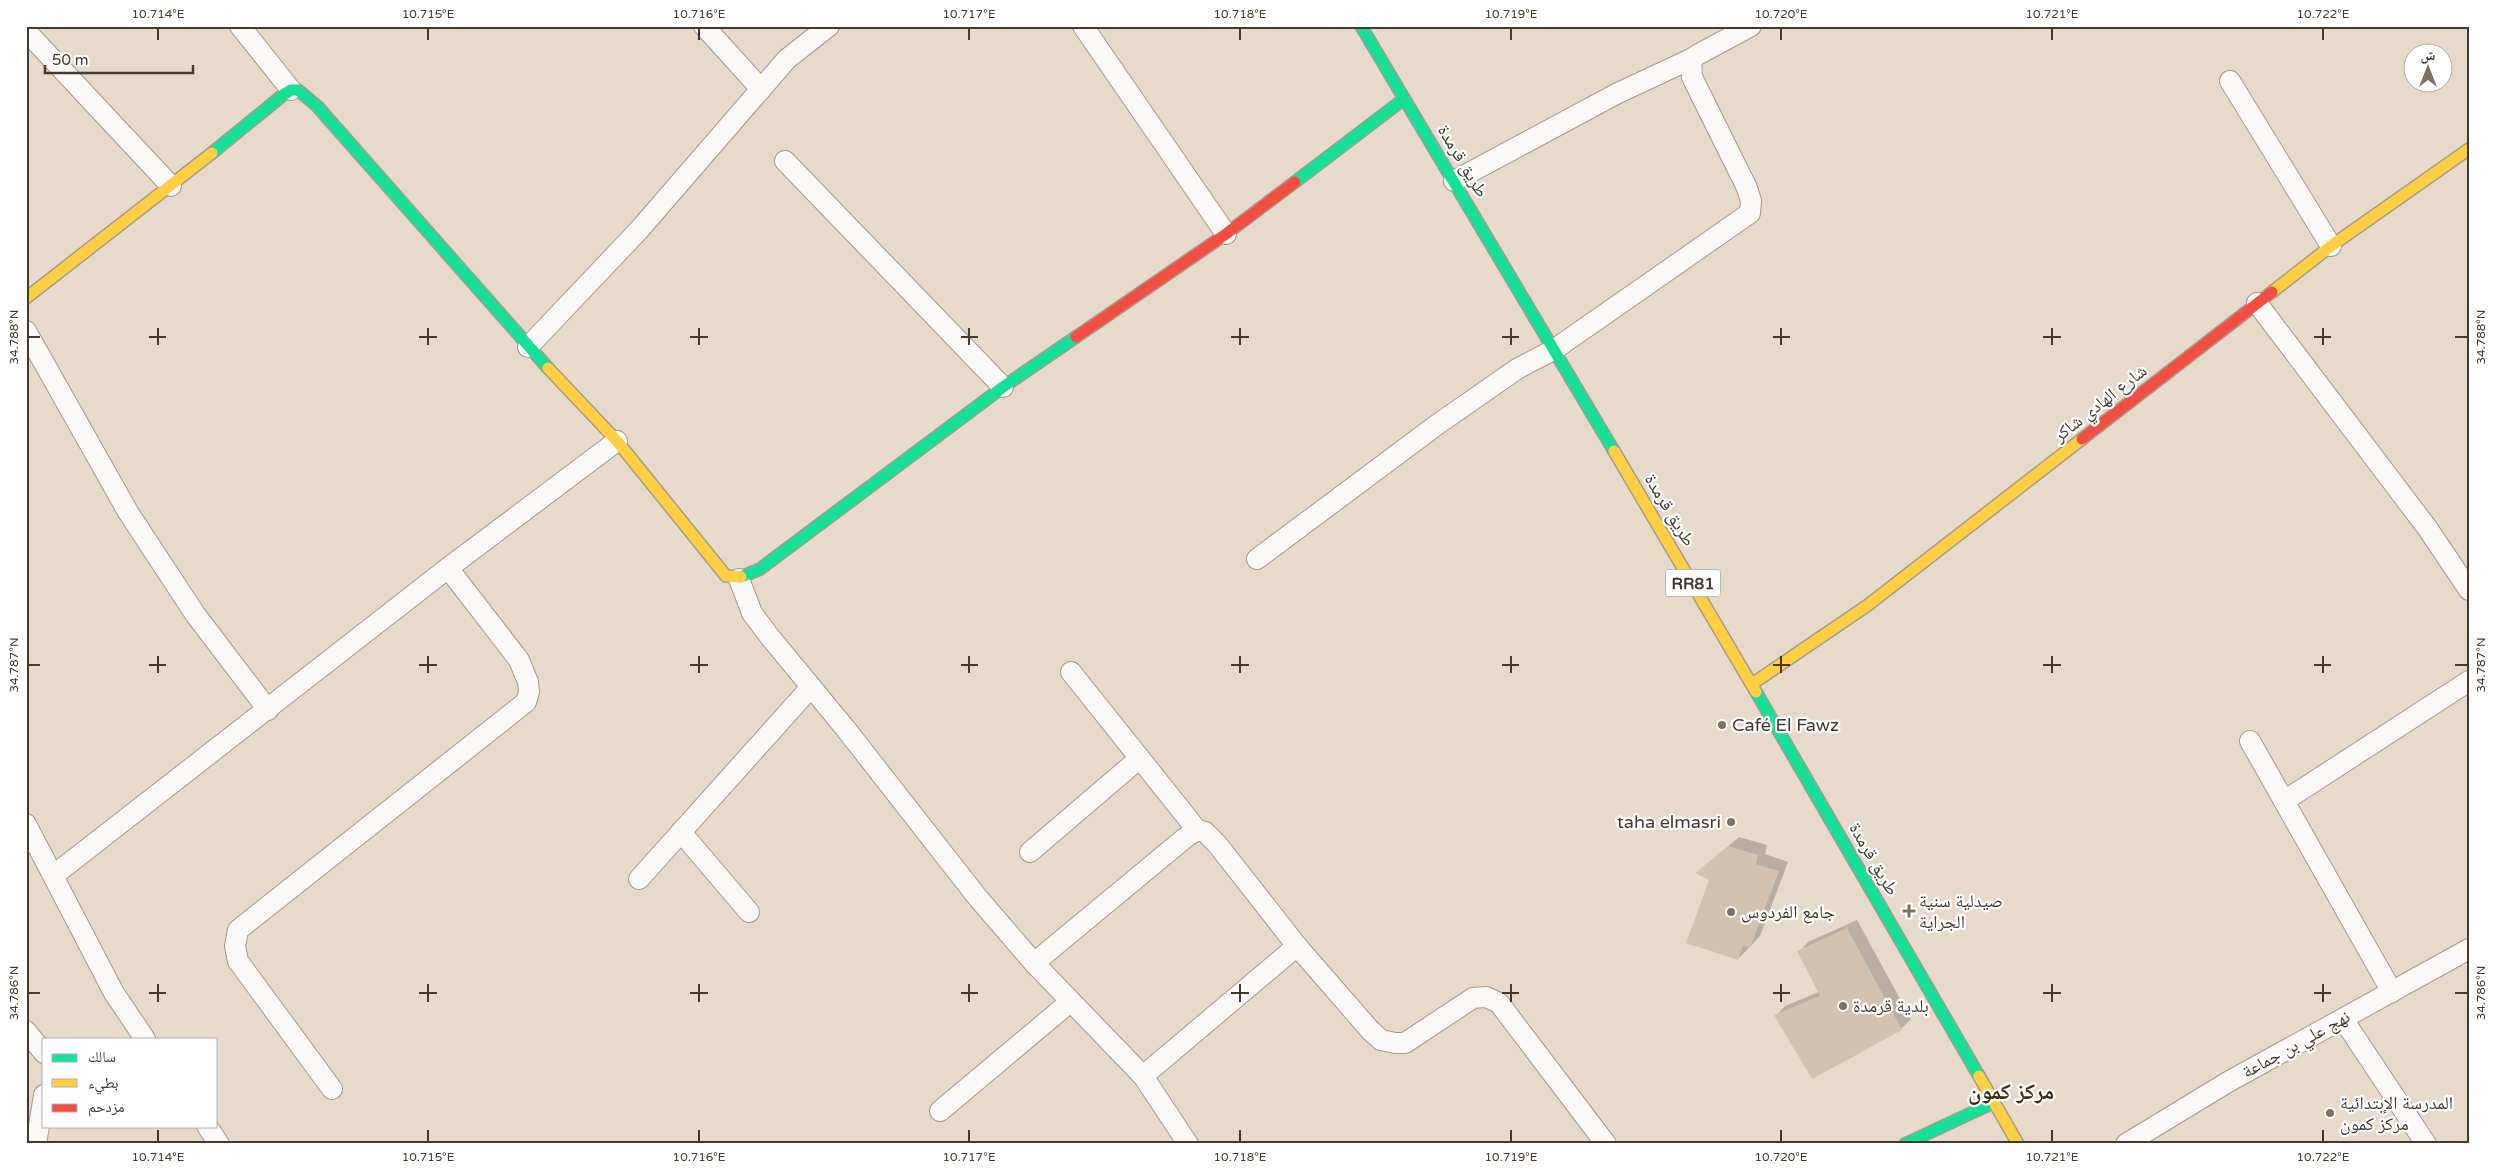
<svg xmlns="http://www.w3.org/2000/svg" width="2495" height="1170" font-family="'Varela Round','Noto Naskh Arabic',sans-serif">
  <rect width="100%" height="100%" fill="#e7dacb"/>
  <g fill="#0003">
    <polygon points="1739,837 1767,845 1765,854 1788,862 1760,936 1738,959 1710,880 1697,873"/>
    <polygon points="1857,920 1911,1019 1901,1029 1776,1016 1785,1006 1819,992 1799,952 1808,942"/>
  </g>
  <g fill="#d4c2b1">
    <polygon points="1728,846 1758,855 1756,864 1779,871 1750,948 1743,945 1738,960 1686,943 1709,880 1695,873"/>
    <polygon points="1847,928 1902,1030 1812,1079 1774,1015 1820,996 1797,951"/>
  </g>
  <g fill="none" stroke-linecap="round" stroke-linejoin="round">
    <g stroke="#a59b8f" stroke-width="22">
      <g id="street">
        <polyline points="240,26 291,90"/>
        <polyline points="704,26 761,89"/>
        <polyline points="1083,26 1226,234"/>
        <polyline points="26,31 171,186"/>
        <polyline points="2230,81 2331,246"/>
        <polyline points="785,161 1003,387"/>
        <polyline points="1454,181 1618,93 1691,59"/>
        <polyline points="2257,303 2428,529 2469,590"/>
        <polyline points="26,331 128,512 195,614 268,710"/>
        <polyline points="528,347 639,230 787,59 829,26"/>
        <polyline points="1257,559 1438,424 1517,369 1555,349 1750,213 1751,201 1747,188 1692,77 1691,59 1699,54 1751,26"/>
        <polyline points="739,579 752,613 770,637 845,728 978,898 1034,963 1143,1076 1188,1144"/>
        <polyline points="1071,672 1197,830"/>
        <polyline points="2250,741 2392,992"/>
        <polyline points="2284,801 2469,681"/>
        <polyline points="26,824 114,993 145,1039"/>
        <polyline points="681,832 749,912"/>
        <polyline points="1030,852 1140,758"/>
        <polyline points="54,875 448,568 617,441"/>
        <polyline points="639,879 811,687"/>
        <polyline points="1034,963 1185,838 1197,830 1205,832 1217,844 1297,946 1370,1030 1381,1040 1395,1043 1405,1043 1473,998 1486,997 1499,1003 1606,1144"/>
        <polyline points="2343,1019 2426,1144"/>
        <polyline points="26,1031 44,1053"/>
        <polyline points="1143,1076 1297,946"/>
        <polyline points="332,1089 238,961 235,946 238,930 526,702 529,692 528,682 519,660 448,568"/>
        <polyline points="940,1111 1070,1002"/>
        <polyline points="207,1126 219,1144"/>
        <polyline points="36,1144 44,1095"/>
        <polyline points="2126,1144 2228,1082 2469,949"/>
      </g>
    </g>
    <g stroke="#a59b8f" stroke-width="14">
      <g id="fast">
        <polyline points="1361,26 1614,451"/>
        <polyline points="212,153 283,95 291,90 298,90 317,106 548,368"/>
        <polyline points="1295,182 1404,99"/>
        <polyline points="741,577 760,569 1003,387 1076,337"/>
        <polyline points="1756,692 1979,1076"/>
        <polyline points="1905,1144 1995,1102"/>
      </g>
    </g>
    <g stroke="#a59b8f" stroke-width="14">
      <g id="slow">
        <polyline points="2272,292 2331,246 2469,149"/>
        <polyline points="26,298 212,153"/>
        <polyline points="548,368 617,441 726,576 741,577"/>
        <polyline points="1614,451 1756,692"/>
        <polyline points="1752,684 1868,605 2082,439"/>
        <polyline points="1979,1076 2018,1144"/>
      </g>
    </g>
    <g stroke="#a59b8f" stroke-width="14">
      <g id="jam">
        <polyline points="1076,337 1226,234 1295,182"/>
        <polyline points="2082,439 2272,292"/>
      </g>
    </g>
    <use href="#street" stroke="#fbf9f7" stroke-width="20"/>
    <use href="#fast" stroke="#16e098" stroke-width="11"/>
    <use href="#slow" stroke="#ffcf43" stroke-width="11"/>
    <use href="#jam" stroke="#f24e42" stroke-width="11"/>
  </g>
  <path fill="none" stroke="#43392e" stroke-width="2" d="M158,28V40M428,28V40M699,28V40M969,28V40M1240,28V40M1511,28V40M1781,28V40M2052,28V40M2323,28V40M158,328V345M428,328V345M699,328V345M969,328V345M1240,328V345M1511,328V345M1781,328V345M2052,328V345M2323,328V345M28,337H40M149,337H166M419,337H437M690,337H708M961,337H978M1231,337H1249M1502,337H1519M1773,337H1790M2043,337H2061M2314,337H2331M2455,337H2468M158,656V673M428,656V673M699,656V673M969,656V673M1240,656V673M1511,656V673M1781,656V673M2052,656V673M2323,656V673M28,665H40M149,665H166M419,665H437M690,665H708M961,665H978M1231,665H1249M1502,665H1519M1773,665H1790M2043,665H2061M2314,665H2331M2455,665H2468M158,984V1002M428,984V1002M699,984V1002M969,984V1002M1240,984V1002M1511,984V1002M1781,984V1002M2052,984V1002M2323,984V1002M28,993H40M149,993H166M419,993H437M690,993H708M961,993H978M1231,993H1249M1502,993H1519M1773,993H1790M2043,993H2061M2314,993H2331M2455,993H2468M158,1130V1142M428,1130V1142M699,1130V1142M969,1130V1142M1240,1130V1142M1511,1130V1142M1781,1130V1142M2052,1130V1142M2323,1130V1142"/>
  <g fill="#7c7165" stroke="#fff" stroke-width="2">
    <circle cx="1722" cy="725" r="5"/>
    <circle cx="1731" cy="822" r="5"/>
    <path d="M1906.5 903.5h5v5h5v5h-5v5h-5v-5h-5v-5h5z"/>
    <circle cx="1731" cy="912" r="5"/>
    <circle cx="1843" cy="1006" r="5"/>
    <circle cx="2330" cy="1113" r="5"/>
  </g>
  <g text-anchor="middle" stroke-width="4.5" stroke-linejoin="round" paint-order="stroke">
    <rect fill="#fff" stroke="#7b746d" stroke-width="1" x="1665.5" y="569.5" width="55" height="27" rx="4"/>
    <g font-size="16" font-weight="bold" fill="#43392e">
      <text x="1693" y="589">RR81</text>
    </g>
    <g font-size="18" fill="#43392e" stroke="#fff">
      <text transform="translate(1463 161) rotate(59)" y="6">طريق قرمدة</text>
      <text transform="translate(2100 403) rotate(-38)" y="6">شارع الهادي شاكر</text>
      <text transform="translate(1670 510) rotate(59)" y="6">طريق قرمدة</text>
      <text transform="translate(1874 859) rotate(60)" y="6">طريق قرمدة</text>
      <text transform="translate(2296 1044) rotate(-29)" y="6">نهج علي بن جماعة</text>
    </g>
    <g font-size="18" fill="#43392e" stroke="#fff" text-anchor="start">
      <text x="1732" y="731">Café El Fawz</text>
      <text x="1721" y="828" text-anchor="end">taha elmasri</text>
      <text x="1919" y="907">صيدلية سنية<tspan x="1919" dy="21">الجراية</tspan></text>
      <text x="1741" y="918">جامع الفردوس</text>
      <text x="1853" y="1012">بلدية قرمدة</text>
      <text x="2340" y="1109">المدرسة الإبتدائية<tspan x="2340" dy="21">مركز كمون</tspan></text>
    </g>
    <g font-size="22" font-weight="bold" fill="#3f2c14" stroke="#fff">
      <text x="2011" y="1099">مركز كمون</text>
    </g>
  </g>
  <rect width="2495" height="1170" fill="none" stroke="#ffffff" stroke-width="55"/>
  <rect x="42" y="1038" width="175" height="90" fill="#ffffff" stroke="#b4b0ab"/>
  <rect x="52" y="1054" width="25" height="8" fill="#16e098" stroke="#b4b0ab"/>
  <text x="88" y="1062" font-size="15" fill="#43392e">سالك</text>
  <rect x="52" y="1079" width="25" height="8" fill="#ffcf43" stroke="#b4b0ab"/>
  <text x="88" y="1088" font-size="15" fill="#43392e">بطيء</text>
  <rect x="52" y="1104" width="25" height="8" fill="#f24e42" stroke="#b4b0ab"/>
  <text x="88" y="1112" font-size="15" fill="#43392e">مزدحم</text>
  <g transform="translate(2428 68)"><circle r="24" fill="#ffffff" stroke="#b4b0ab"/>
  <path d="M0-4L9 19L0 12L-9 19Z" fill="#7c7165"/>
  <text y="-8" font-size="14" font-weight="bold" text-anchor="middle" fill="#43392e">ش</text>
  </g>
  <path d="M45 65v8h148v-8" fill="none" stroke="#43392e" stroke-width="2.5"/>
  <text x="52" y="65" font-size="15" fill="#43392e" stroke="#ffffff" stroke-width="4" paint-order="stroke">50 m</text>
  <rect x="28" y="28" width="2440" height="1114" fill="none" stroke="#43392e" stroke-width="2"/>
  <g font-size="12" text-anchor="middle" fill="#43392e">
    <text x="158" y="18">10.714°E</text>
    <text x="428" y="18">10.715°E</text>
    <text x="699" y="18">10.716°E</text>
    <text x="969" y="18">10.717°E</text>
    <text x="1240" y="18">10.718°E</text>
    <text x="1511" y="18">10.719°E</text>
    <text x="1781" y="18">10.720°E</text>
    <text x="2052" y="18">10.721°E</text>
    <text x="2323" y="18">10.722°E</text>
    <text transform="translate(14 337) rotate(-90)" y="4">34.788°N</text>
    <text transform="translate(2481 337) rotate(-90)" y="4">34.788°N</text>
    <text transform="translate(14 665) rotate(-90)" y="4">34.787°N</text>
    <text transform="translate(2481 665) rotate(-90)" y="4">34.787°N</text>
    <text transform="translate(14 993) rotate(-90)" y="4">34.786°N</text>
    <text transform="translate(2481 993) rotate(-90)" y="4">34.786°N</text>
    <text x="158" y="1161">10.714°E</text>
    <text x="428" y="1161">10.715°E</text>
    <text x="699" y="1161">10.716°E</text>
    <text x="969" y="1161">10.717°E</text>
    <text x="1240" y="1161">10.718°E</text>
    <text x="1511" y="1161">10.719°E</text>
    <text x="1781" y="1161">10.720°E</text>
    <text x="2052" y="1161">10.721°E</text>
    <text x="2323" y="1161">10.722°E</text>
  </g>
</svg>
